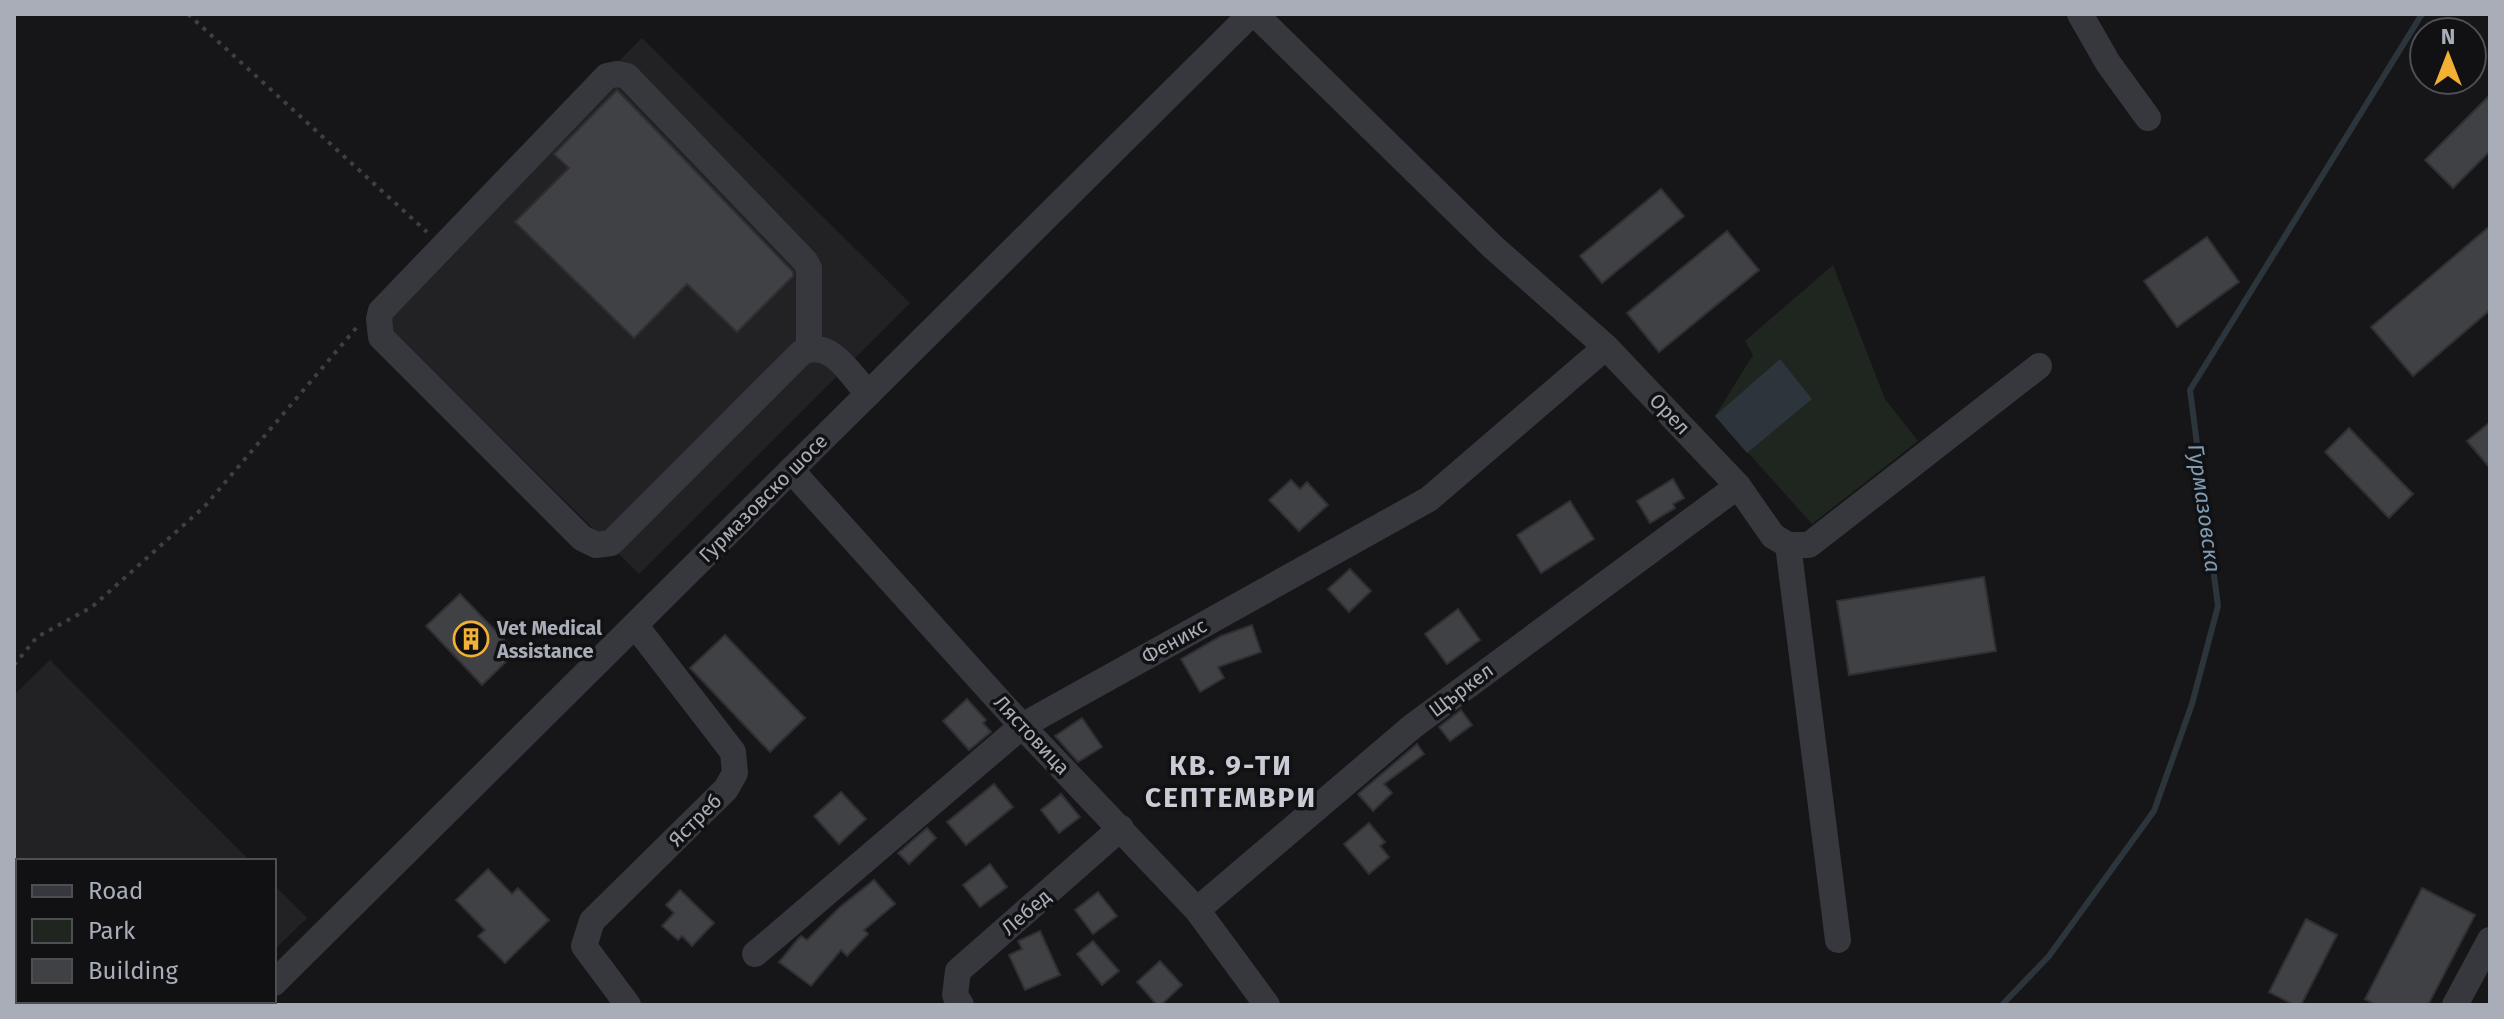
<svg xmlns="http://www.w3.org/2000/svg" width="2504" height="1019" font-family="'Fira Sans',sans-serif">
  <rect width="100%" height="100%" fill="#161618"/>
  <g fill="#222225">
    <polygon points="642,38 910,303 639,574 371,309"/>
    <polygon points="50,660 250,861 18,861 18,864 14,860 14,695"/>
    <polygon points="274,885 307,918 274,950"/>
    <polygon points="57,1001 222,1001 218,1005 61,1005"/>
  </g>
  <polygon fill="#1e261f" points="1833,265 1885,399 1918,441 1812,524 1715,416 1753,355 1745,341"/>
  <polygon fill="#2c353c" points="1780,359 1812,399 1747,453 1715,416"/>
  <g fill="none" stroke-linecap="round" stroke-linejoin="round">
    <polyline stroke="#2c353c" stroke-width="6" points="2002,1005 2049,956 2154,811 2192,704 2218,606 2190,390 2422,14"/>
  </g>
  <g fill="#404145" stroke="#303034" stroke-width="2">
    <polygon points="617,90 793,272 793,276 737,332 687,284 634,338 515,222 569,168 554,154"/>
    <polygon points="2490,95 2490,151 2453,188 2425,160"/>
    <polygon points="1661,189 1684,216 1602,283 1580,256"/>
    <polygon points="2490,226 2490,310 2413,376 2371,327"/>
    <polygon points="1727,231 1759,270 1659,352 1627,313"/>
    <polygon points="2207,237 2239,282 2177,327 2144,281"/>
    <polygon points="2490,422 2490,468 2467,441"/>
    <polygon points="2349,428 2413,494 2389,518 2325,452"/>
    <polygon points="1673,479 1684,498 1673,504 1675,508 1650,523 1637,501"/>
    <polygon points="1291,480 1300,489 1307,482 1328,505 1299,531 1269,500"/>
    <polygon points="1570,501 1594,539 1541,573 1517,535"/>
    <polygon points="1350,569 1371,591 1349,612 1328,589"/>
    <polygon points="1984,577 1996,651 1849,675 1837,601"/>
    <polygon points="460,594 516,652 482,685 426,626"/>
    <polygon points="1458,609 1480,640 1447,664 1425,634"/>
    <polygon points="1252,625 1261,652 1218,667 1224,678 1200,692 1181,659 1221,636"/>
    <polygon points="725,635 805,718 770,752 690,668"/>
    <polygon points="967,699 986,720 983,723 991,732 969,750 943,721"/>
    <polygon points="1461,710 1472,725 1450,741 1439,727"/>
    <polygon points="1082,718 1102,747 1078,762 1055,736"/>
    <polygon points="1417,744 1424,754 1384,784 1392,793 1373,811 1358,794"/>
    <polygon points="994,784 1013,807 966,845 947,822"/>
    <polygon points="841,792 866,819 839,844 814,816"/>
    <polygon points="1061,794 1080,817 1059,833 1041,810"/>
    <polygon points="1369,823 1385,842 1380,846 1389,857 1369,874 1344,844"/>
    <polygon points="927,828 936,838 909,864 898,853"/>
    <polygon points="990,864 1007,887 980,907 963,885"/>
    <polygon points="488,869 512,894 518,888 549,920 505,963 478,936 485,930 456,900"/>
    <polygon points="874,880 895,904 864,930 868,934 847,956 841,950 811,986 779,962 798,939 801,936 807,940 840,907"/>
    <polygon points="2422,888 2475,915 2428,1005 2376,1005 2365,999"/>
    <polygon points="680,890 714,923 692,946 682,936 678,940 662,926 674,913 666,905"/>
    <polygon points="1098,892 1117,916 1093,934 1075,910"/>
    <polygon points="2306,919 2337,935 2301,1005 2294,1005 2269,992"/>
    <polygon points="1040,931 1060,975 1025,990 1009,955 1022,949 1018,941"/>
    <polygon points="1093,941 1119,971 1102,985 1077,954"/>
    <polygon points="1160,961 1182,985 1161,1005 1157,1005 1137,982"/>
  </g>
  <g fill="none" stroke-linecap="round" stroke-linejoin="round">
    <g stroke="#3d3f44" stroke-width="4" stroke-dasharray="4 6" stroke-linecap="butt">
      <polyline points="188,14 427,232"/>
      <polyline points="14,665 37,637 92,607 205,506 357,327"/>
    </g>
    <g stroke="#37383d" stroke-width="26">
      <polyline points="1255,14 1493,247 1606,347 1738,486 1773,536 1788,545 1838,940"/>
      <polyline points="2080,14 2108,63 2148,118"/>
      <path d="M809,348V268L805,261L627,76L617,74L607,76L381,311L379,319L381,337L582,538L596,545L611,543L801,353C830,337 850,374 868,394"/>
      <polyline points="791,470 1022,726 1197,910 1267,1005"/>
      <polyline points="1788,545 1809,545 2039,366"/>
      <polyline points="1197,910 1413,726 1738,486"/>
      <polyline points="755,954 1022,726 1429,499 1606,347"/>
      <polyline points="274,983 1251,14"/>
      <polyline points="199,1001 203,1005"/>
      <polyline points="251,1005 255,1001"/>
      <polyline points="628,1005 584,946 592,921 726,789 735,773 733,752 635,625"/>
      <polyline points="961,1005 955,995 958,971 1121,828"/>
      <polyline points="2455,1005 2490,940"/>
    </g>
  </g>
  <defs>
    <g id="building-ring" transform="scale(1.8)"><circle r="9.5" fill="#111113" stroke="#f2b134" stroke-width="1.5"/><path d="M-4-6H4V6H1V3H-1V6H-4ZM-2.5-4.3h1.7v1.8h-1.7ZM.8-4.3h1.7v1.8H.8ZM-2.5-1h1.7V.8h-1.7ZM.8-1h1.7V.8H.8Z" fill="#f2b134"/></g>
  </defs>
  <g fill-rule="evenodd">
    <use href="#building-ring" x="471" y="639"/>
  </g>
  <g text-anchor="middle" stroke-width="7" stroke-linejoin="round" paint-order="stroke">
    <g font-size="20" fill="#a8adb8" stroke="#111113">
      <text transform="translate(1670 414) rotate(46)" y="7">Орел</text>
      <text transform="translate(763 498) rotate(-45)" y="7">Гурмазовско шосе</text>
      <text transform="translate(1174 641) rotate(-29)" y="7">Феникс</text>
      <text transform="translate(1461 690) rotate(-37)" y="7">Щъркел</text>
      <text transform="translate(1032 735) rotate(47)" y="7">Лястовица</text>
      <text transform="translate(695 820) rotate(-45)" y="7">Ястреб</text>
      <text transform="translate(1026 912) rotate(-41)" y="7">Лебед</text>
    </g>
    <g font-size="20" font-weight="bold" fill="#a8adb8" stroke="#111113" text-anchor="start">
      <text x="497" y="635">Vet Medical<tspan x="497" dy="23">Assistance</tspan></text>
    </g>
    <g font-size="22" font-style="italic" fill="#7f9bb3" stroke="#111113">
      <text transform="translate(2205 508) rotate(82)" y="8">Гурмазовска</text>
    </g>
    <g font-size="28" font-weight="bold" letter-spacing="2" fill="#c9ccd4" stroke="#111113">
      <text x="1231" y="775">КВ. 9-ТИ<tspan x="1231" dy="32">СЕПТЕМВРИ</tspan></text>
    </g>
  </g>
  <rect width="2504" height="1019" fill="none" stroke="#a8adb8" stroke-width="32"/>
  <rect x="16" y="859" width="260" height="144" fill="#111113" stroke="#4d4f55" stroke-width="2"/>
  <rect x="32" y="885" width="40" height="12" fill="#37383d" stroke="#4d4f55" stroke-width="2"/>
  <text x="88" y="899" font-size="24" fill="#a8adb8">Road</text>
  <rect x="32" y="919" width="40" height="24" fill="#1e261f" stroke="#4d4f55" stroke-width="2"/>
  <text x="88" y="939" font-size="24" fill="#a8adb8">Park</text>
  <rect x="32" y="959" width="40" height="24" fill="#404145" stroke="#4d4f55" stroke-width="2"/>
  <text x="88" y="979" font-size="24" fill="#a8adb8">Building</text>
  <g transform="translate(2448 56)"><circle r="38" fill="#111113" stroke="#4d4f55" stroke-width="2"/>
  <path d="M0-6L14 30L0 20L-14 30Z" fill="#f2b134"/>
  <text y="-12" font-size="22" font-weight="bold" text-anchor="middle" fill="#a8adb8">N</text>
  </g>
</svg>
